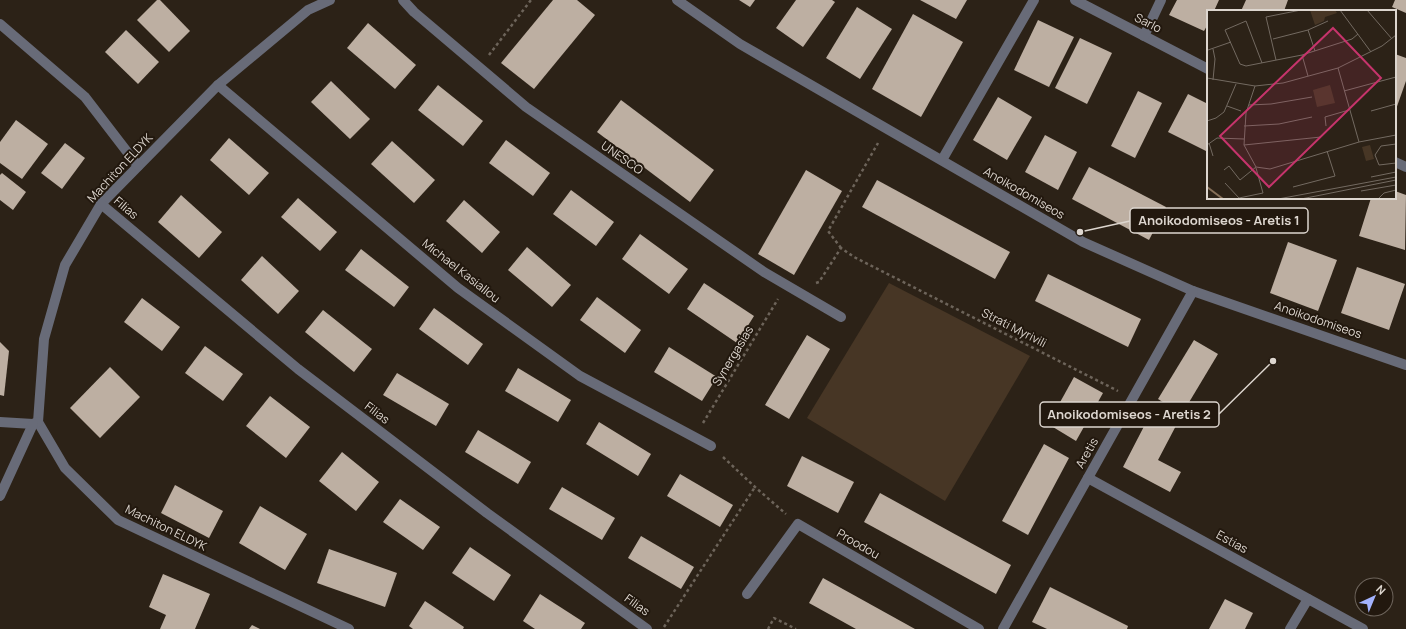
<svg xmlns="http://www.w3.org/2000/svg" width="1406" height="629" font-family="Manrope,sans-serif">
  <rect width="100%" height="100%" fill="#2c2217"/>
  <polygon fill="#473625" points="889,283 1030,356 945,501 807,418"/>
  <g fill="#bdafa2">
    <polygon points="157,0 160,0 190,31 169,52 137,20"/>
    <polygon points="553,0 577,0 595,15 534,89 501,63"/>
    <polygon points="739,0 755,0 750,7"/>
    <polygon points="796,0 832,0 835,2 803,47 776,28"/>
    <polygon points="920,0 967,0 956,19"/>
    <polygon points="1177,0 1219,0 1214,11 1208,11 1208,24 1204,31 1169,15"/>
    <polygon points="1246,0 1288,0 1284,11 1241,11"/>
    <polygon points="1395,0 1406,0 1406,13 1392,7"/>
    <polygon points="857,7 892,29 860,79 826,58"/>
    <polygon points="913,14 963,42 921,117 872,89"/>
    <polygon points="1038,20 1074,37 1049,87 1014,70"/>
    <polygon points="368,23 416,65 395,89 347,48"/>
    <polygon points="126,30 159,62 138,84 105,52"/>
    <polygon points="1080,38 1112,53 1087,104 1055,88"/>
    <polygon points="1395,54 1406,58 1406,81 1395,112"/>
    <polygon points="331,81 370,119 350,139 311,102"/>
    <polygon points="438,85 483,121 463,146 418,110"/>
    <polygon points="1138,91 1162,103 1135,158 1111,146"/>
    <polygon points="1188,94 1208,104 1208,152 1168,132"/>
    <polygon points="998,97 1032,117 1007,160 973,140"/>
    <polygon points="621,100 714,170 690,202 597,132"/>
    <polygon points="16,120 48,144 22,179 0,163 0,142"/>
    <polygon points="1045,135 1077,152 1058,190 1025,172"/>
    <polygon points="229,138 269,173 249,195 210,160"/>
    <polygon points="506,140 550,173 533,196 489,163"/>
    <polygon points="392,141 435,180 414,203 371,164"/>
    <polygon points="65,143 85,158 62,189 41,173"/>
    <polygon points="1089,167 1166,207 1149,240 1072,199"/>
    <polygon points="806,170 842,191 794,275 758,254"/>
    <polygon points="2,173 26,192 13,210 0,200 0,175"/>
    <polygon points="877,180 1010,252 995,279 862,207"/>
    <polygon points="571,190 614,222 596,246 553,214"/>
    <polygon points="1395,191 1406,195 1405,250 1359,236 1371,198 1395,198"/>
    <polygon points="181,195 222,232 199,258 158,222"/>
    <polygon points="298,198 337,232 320,251 281,217"/>
    <polygon points="464,200 500,232 482,253 446,221"/>
    <polygon points="640,234 688,269 669,294 622,259"/>
    <polygon points="1288,242 1337,260 1318,311 1270,293"/>
    <polygon points="527,247 571,285 552,307 508,270"/>
    <polygon points="361,249 409,287 394,307 345,270"/>
    <polygon points="262,256 299,291 278,314 241,280"/>
    <polygon points="1357,267 1405,284 1389,330 1341,313"/>
    <polygon points="1048,274 1141,319 1128,347 1035,301"/>
    <polygon points="704,283 754,316 737,343 687,309"/>
    <polygon points="597,297 641,330 625,353 580,320"/>
    <polygon points="142,298 180,327 162,351 124,322"/>
    <polygon points="434,308 483,344 468,365 419,329"/>
    <polygon points="323,310 372,349 354,372 305,332"/>
    <polygon points="807,335 830,349 789,419 765,405"/>
    <polygon points="1194,340 1218,354 1182,414 1158,399"/>
    <polygon points="0,342 9,351 4,396 0,395"/>
    <polygon points="205,346 243,374 223,401 185,373"/>
    <polygon points="669,347 717,377 702,401 654,372"/>
    <polygon points="110,367 140,397 100,438 70,408"/>
    <polygon points="518,368 571,400 558,422 505,391"/>
    <polygon points="397,373 449,404 436,426 383,395"/>
    <polygon points="1074,377 1103,393 1076,441 1048,424"/>
    <polygon points="270,396 310,427 286,458 246,426"/>
    <polygon points="1154,407 1179,420 1158,460 1181,472 1170,492 1123,467"/>
    <polygon points="599,422 651,454 638,476 586,444"/>
    <polygon points="478,430 531,462 518,484 465,452"/>
    <polygon points="1044,444 1069,458 1028,535 1002,521"/>
    <polygon points="342,452 379,482 356,511 319,481"/>
    <polygon points="802,456 854,482 838,513 787,486"/>
    <polygon points="680,474 733,505 720,527 667,496"/>
    <polygon points="175,485 223,511 209,538 161,513"/>
    <polygon points="562,487 615,518 602,540 549,509"/>
    <polygon points="880,493 1011,565 996,594 864,522"/>
    <polygon points="400,499 440,527 423,550 383,522"/>
    <polygon points="260,506 307,534 285,570 239,543"/>
    <polygon points="641,536 694,567 681,589 628,558"/>
    <polygon points="470,547 511,575 494,601 452,573"/>
    <polygon points="329,549 397,573 385,607 317,583"/>
    <polygon points="163,574 210,594 195,629 160,629 166,615 149,607"/>
    <polygon points="823,578 915,629 856,629 809,603"/>
    <polygon points="1050,587 1128,626 1127,629 1047,629 1032,622"/>
    <polygon points="540,594 585,623 581,629 535,629 523,621"/>
    <polygon points="1225,599 1253,613 1245,629 1209,629"/>
    <polygon points="425,601 464,627 463,629 413,629 409,626"/>
    <polygon points="252,625 260,629 249,629"/>
  </g>
  <g fill="none" stroke-linecap="round" stroke-linejoin="round">
    <g stroke="#6d645a" stroke-width="2.5" stroke-dasharray="3 3" stroke-linecap="butt">
      <polyline points="489,55 531,0"/>
      <polyline points="841,248 828,231 878,143"/>
      <polyline points="816,283 819,282 841,248 854,257 1118,391"/>
      <polyline points="703,423 778,299"/>
      <polyline points="723,457 755,487 786,514"/>
      <polyline points="664,627 755,487"/>
      <polyline points="768,629 774,618 796,629"/>
    </g>
    <g stroke="#686b78" stroke-width="10">
      <polyline points="330,0 308,10 218,85 101,204 65,265 44,339 38,422 65,468 118,520 349,629"/>
      <polyline points="403,0 414,12 526,107 764,272 841,317"/>
      <polyline points="677,0 740,44 1083,242 1193,291 1406,365"/>
      <polyline points="1075,0 1208,69"/>
      <polyline points="0,24 85,97 138,166"/>
      <polyline points="1144,36 1161,0"/>
      <polyline points="218,85 458,288 580,376 711,446"/>
      <polyline points="942,160 1034,0"/>
      <polyline points="1395,162 1406,167"/>
      <polyline points="101,204 298,369 487,513 647,629"/>
      <polyline points="0,422 33,424 38,422"/>
      <polyline points="1088,478 1363,629"/>
      <polyline points="0,496 33,424"/>
      <polyline points="747,594 798,524 979,629"/>
      <polyline points="1003,629 1193,291"/>
      <polyline points="1290,629 1308,599"/>
    </g>
  </g>
  <g text-anchor="middle" stroke-width="4" stroke-linejoin="round" paint-order="stroke">
    <g font-size="12" fill="#ddd6cf" stroke="#22180e">
      <text transform="translate(1148 23) rotate(27)" y="4">Sarlo</text>
      <text transform="translate(622 158) rotate(35)" y="4">UNESCO</text>
      <text transform="translate(120 168) rotate(-47)" y="4">Machiton ELDYK</text>
      <text transform="translate(1024 193) rotate(30)" y="4">Anoikodomiseos</text>
      <text transform="translate(126 208) rotate(40)" y="4">Filias</text>
      <text transform="translate(461 271) rotate(38)" y="4">Michael Kasiallou</text>
      <text transform="translate(1318 320) rotate(19)" y="4">Anoikodomiseos</text>
      <text transform="translate(1014 328) rotate(27)" y="4">Strati Myrivili</text>
      <text transform="translate(733 356) rotate(-59)" y="4">Synergasias</text>
      <text transform="translate(377 413) rotate(37)" y="4">Filias</text>
      <text transform="translate(1087 453) rotate(-61)" y="4">Aretis</text>
      <text transform="translate(166 528) rotate(26)" y="4">Machiton ELDYK</text>
      <text transform="translate(1232 542) rotate(29)" y="4">Estias</text>
      <text transform="translate(858 544) rotate(30)" y="4">Proodou</text>
      <text transform="translate(637 605) rotate(36)" y="4">Filias</text>
    </g>
  </g>
  <g transform="translate(1207 10)">
    <rect width="189" height="189" fill="#2c2217"/>
    <path d="M103,0H128L130,3L118,7L117,11L108,15ZM123,75L128,93L110,97L106,80ZM163,135L167,149L159,151L155,137Z" fill="#473625"/>
    <path fill="none" stroke="#877059" stroke-width="2" d="M0,177L16,189"/>
    <path fill="none" stroke="#736a61" stroke-width="1" d="M133,0L164,42M160,0L185,29M101,20L108,41M66,29L101,20L121,11M1,40L24,32M95,45L101,66M69,50L59,7L94,0M55,53L39,11L18,20L33,54L39,56L95,45L145,29L151,24M131,58L152,132M0,68L48,76L76,73L131,58L175,36L189,25M6,70L8,49L6,39M48,76L39,103L37,135L49,157L63,159L152,132L189,125M137,81L189,67M42,95L64,94L105,87M20,96L34,101M164,101L189,94M0,111L9,108L17,102L29,74M37,116L72,114L105,107M119,116L118,107L142,100M2,133L6,146M189,134L174,136L168,145L172,155L189,153M0,135L10,128L37,129M37,135L114,127M17,160L22,156L33,170L49,157M164,167L189,162M18,173L32,188L56,183L49,158M86,177L128,166L120,141M154,181L189,175M71,189L189,167M94,189L189,170M171,189L177,183L189,180"/>
    <path fill="#c6346c" fill-opacity="0.15" stroke="#c6346c" stroke-width="2" d="M126,18L174,68L62,177L13,126Z"/>
    <rect width="189" height="189" fill="none" stroke="#ddd6cf" stroke-width="2"/>
  </g>
  <path fill="none" stroke="#ddd6cf" stroke-width="1.5" d="M1080 232L1130 221M1273 361L1219 414"/>
  <g fill="#ddd6cf" stroke="#22180e" stroke-width="1.5">
    <circle cx="1080" cy="232" r="4"/>
    <circle cx="1273" cy="361" r="4"/>
  </g>
  <g fill="#22180e" stroke="#ddd6cf" stroke-width="1.5">
    <rect x="1130" y="208" width="178" height="25" rx="4"/>
    <rect x="1040" y="402" width="179" height="25" rx="4"/>
  </g>
  <g font-size="13" text-anchor="middle" font-weight="bold" fill="#ddd6cf">
    <text x="1219" y="225">Anoikodomiseos - Aretis 1</text>
    <text x="1129" y="419">Anoikodomiseos - Aretis 2</text>
  </g>
  <g transform="translate(1374 597) rotate(44)"><circle r="19" fill="#22180e" stroke="#6d645b"/>
  <path d="M0-3L7 15L0 10L-7 15Z" fill="#a3b2fd"/>
  <text y="-6" font-size="11" font-weight="bold" text-anchor="middle" fill="#ddd6cf">N</text>
  </g>
</svg>
